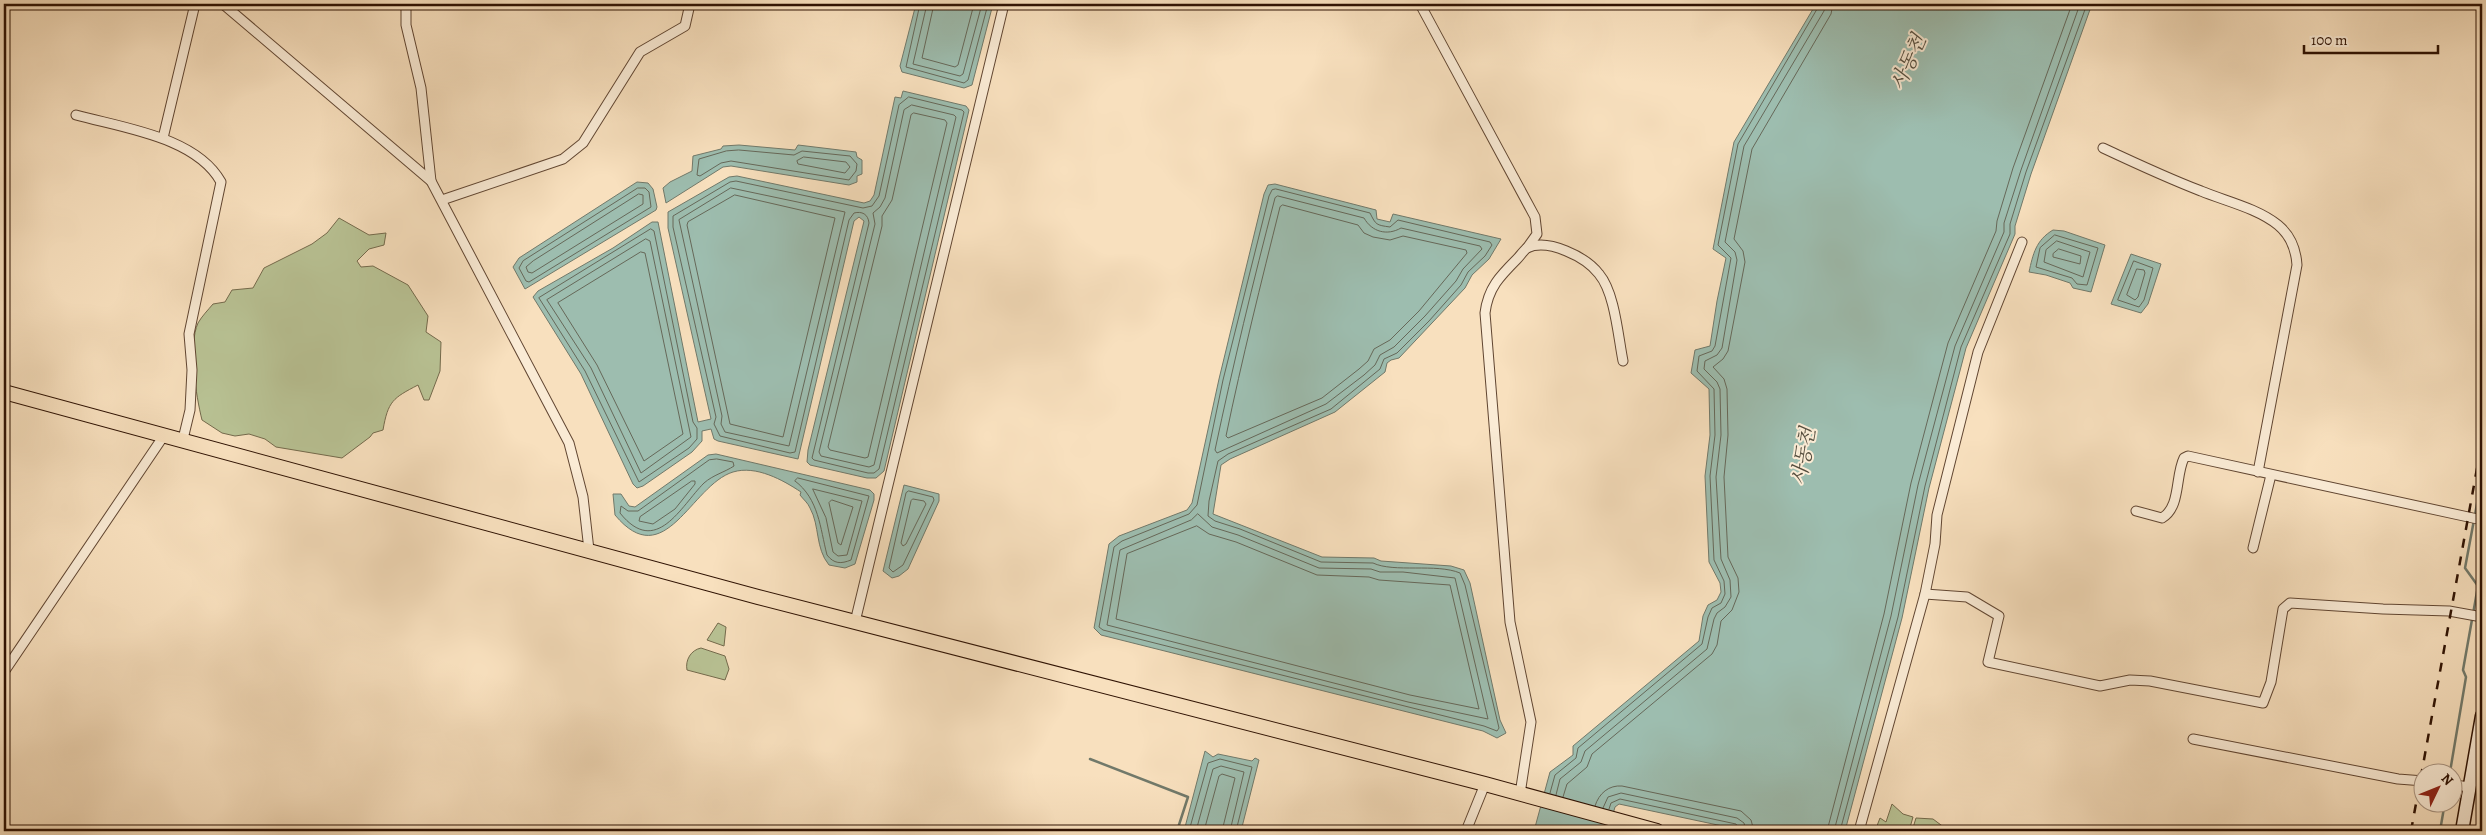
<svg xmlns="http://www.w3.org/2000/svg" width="2486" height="835" font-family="Alegreya,'Noto Serif KR',serif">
  <rect width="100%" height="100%" fill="#f8e0be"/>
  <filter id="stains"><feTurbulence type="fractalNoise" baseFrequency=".004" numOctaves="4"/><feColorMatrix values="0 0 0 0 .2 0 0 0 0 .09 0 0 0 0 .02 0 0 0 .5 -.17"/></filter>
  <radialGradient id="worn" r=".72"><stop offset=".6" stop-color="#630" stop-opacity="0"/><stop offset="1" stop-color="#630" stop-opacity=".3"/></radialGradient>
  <g fill="#b9c395" stroke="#746a4c">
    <path d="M339,218L369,235L386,233L384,245L369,249L357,261L361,267L373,266L408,285L428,316L426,332L441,342L440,371L429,400H424L418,385C393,398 388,401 383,430L373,433L370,437L342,458L276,447L265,439L249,434L235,436L222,433L202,420C196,396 188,345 198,323C202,316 208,310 213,304L225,302L232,290L253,288L264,268L312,244L327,233Z"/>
    <polygon points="718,623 726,627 724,646 707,640"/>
    <path d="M701,648L725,656L729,669L725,680L687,670C685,660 691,650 701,648Z"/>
    <polygon points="1892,804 1903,814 1913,817 1909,831 1875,831 1880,818 1886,822"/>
    <polygon points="1916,818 1933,819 1945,828 1944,831 1912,831"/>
  </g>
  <g fill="#9dbdaf" stroke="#71796a">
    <polygon points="916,4 993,4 972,85 964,88 902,72 900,66"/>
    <polygon points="1816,4 2092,4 2031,174 2015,226 2015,234 1966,348 1929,488 1902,618 1845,831 1746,831 1619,804 1615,807 1608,831 1534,831 1550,772 1573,755 1573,746 1699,641 1703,616 1708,605 1717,600 1721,592 1720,583 1709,562 1705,476 1710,435 1709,389 1691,373 1695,350 1710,346 1717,301 1726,258 1713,249 1734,142"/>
    <polygon points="903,91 966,106 969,110 884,471 876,478 867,478 810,465 807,462 808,450 864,221 859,217 854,221 798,459 718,441 714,439 711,429 702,431 702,441 692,452 643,486 637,488 633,484 581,374 533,297 538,291 613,248 652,222 658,222 698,422 711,419 668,228 668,212 729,177 737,176 864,203 870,201 874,195 895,97 901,98"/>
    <polygon points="739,145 795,150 798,145 856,152 857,157 862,160 862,174 857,176 857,182 849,185 731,166 723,167 666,203 663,188 670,182 692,171 693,156 721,149 723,146"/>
    <polygon points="637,182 648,183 653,189 657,207 656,210 525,289 513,267 519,258"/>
    <polygon points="1275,184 1376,210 1377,219 1390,222 1393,214 1501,239 1489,259 1472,275 1465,288 1399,358 1391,360 1387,363 1385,372 1335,412 1230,459 1221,465 1213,514 1322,557 1374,558 1381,561 1451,566 1464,570 1470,583 1500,720 1506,733 1497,738 1483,731 1101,635 1094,628 1109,544 1119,536 1187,510 1192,503 1219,379 1264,194 1268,185"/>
    <path d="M2053,230L2064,231L2105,245L2091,292L2073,288L2070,283L2046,275L2029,272C2033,254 2036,240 2053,230Z"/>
    <polygon points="2131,254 2161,264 2148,304 2141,313 2111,304"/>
    <path d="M716,454L870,490L874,494V500L855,564L845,568L829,565C815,548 820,526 810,508C808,503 803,499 800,495L801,492C783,480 756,465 733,472C691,485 665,575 615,515L613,494H621L629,506L635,507L708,455Z"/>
    <polygon points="904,485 939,494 939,501 908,569 899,576 892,578 883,571"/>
    <polygon points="1205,751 1213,757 1218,754 1252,761 1255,758 1259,760 1241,831 1184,831"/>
  </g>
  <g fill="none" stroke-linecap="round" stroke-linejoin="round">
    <g stroke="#666859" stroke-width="1">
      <polyline points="920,4 906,67 964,83 968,80 988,4"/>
      <polyline points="927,4 913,64 960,76 963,74 982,4"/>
      <polyline points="934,4 922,58 955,67 958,65 974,4"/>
      <path d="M909,97L962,110L964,112L879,469L874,473H868L814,460L812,458L869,223C868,214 862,211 854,213L849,220L795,452L790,453L720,436L714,424L716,417L673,227V216L730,182L736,181L863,208L872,206L879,196L899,105Z"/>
      <polygon points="912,105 954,115 956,117 874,465 869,467 821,456 819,452 875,224 873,213 880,207 885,198 904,110"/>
      <polygon points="914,113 945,120 947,123 868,457 865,458 830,450 828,447 882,226 882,216 892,200 911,115"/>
      <polygon points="739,150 794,155 802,151 850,156 857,164 856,171 849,180 731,161 721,163 700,176 697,175 699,159 726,151"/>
      <polygon points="804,157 846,162 850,167 845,173 798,164 797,161"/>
      <polygon points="638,188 645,188 649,192 651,207 529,282 526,281 519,268 523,261"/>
      <polygon points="731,188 845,212 789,446 725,432 721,424 722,416 679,220"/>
      <path d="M1276,189L1370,213C1376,225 1376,225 1390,227L1398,220L1490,242L1492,245L1485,256L1468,272L1461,285L1429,321L1397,353L1384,359L1380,369L1331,409L1228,454L1218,461L1209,501L1208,516L1215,521L1240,529L1321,562L1373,563C1394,573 1436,563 1460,573L1465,585L1499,728L1497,731L1484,726L1103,630L1099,627L1114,547L1122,541L1189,514L1197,505L1223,380L1269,196L1272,190Z"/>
      <polygon points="639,194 643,195 643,204 532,273 528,272 526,267 533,261"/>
      <polygon points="735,195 835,218 783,437 730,424 687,225 688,222"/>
      <path d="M1278,196L1364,218C1372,232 1387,236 1401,228L1480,246L1482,249L1463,269L1456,281L1425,316L1394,347L1380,355L1375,365L1364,375L1326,404L1217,453L1215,450C1233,365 1253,282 1275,198Z"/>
      <path d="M1283,205L1358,225L1364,233L1373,237L1390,240L1403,236L1466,250L1467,253L1419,311L1390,340L1374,349L1368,361L1359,369L1322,398L1228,438L1226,436C1242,359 1261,283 1280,207Z"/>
      <polygon points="651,229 654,231 693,422 697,428 697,439 689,448 639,482 585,371 539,298"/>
      <polygon points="2055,235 2098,248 2087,285 2077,284 2072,278 2036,267 2040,248"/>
      <polygon points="646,239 650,241 691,437 641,473 591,368 547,300"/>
      <polygon points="2057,241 2090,252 2083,277 2044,262 2046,250"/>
      <polygon points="2059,249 2081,256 2080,264 2053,257 2053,254"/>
      <polygon points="641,252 645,253 683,434 644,461 597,365 558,303"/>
      <polygon points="2134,261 2153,268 2144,300 2139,307 2118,300"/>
      <polygon points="2137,269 2144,270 2145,273 2138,297 2135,300 2127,295"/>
      <path d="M717,459L733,462L734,466C725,472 713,475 704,483C681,506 656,558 620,513L621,506L628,511H638L709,460Z"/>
      <path d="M798,478L869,496L851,560C841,564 834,564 827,555C820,528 819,499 795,481Z"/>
      <polygon points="692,481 695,481 695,484 675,509 653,524 639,521 640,517"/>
      <polygon points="813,489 862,501 847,555 838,556 833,552 826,518"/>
      <polygon points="909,491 933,497 934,500 903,565 893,572 889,568 906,493"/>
      <polygon points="913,499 924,501 926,504 906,544 903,546 901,543 911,501"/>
      <polygon points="832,500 853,507 841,545 838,543 829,503"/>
      <polygon points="1198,514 1212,527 1238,535 1319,568 1371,569 1380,572 1403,572 1455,578 1488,719 1408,702 1107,625 1120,550 1191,520"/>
      <polygon points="1197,526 1209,534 1236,542 1317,575 1369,577 1379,580 1450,585 1479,709 1410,695 1116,619 1127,554"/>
      <polyline points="1550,793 1555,775 1576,758 1578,748 1702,644 1708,617 1712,608 1721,603 1725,594 1724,581 1714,560 1710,476 1715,435 1714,389 1697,371 1699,356 1712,351 1715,346 1731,258 1718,245 1738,144 1820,4"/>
      <polyline points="1556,795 1560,779 1581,762 1585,751 1707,649 1714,619 1717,613 1725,607 1731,597 1730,580 1721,559 1716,477 1721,435 1720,389 1717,382 1704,369 1705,361 1717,355 1722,348 1737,260 1735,252 1725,242 1744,146 1824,11 1826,4"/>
      <polyline points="1563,797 1567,784 1587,767 1592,754 1712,654 1717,645 1721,621 1732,610 1739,592 1738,578 1728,557 1724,477 1728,435 1727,389 1724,379 1713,367 1723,359 1728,351 1745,262 1743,251 1734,239 1752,149 1831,14 1833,4"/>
      <path d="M1595,806C1599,793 1609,785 1622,786L1741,811L1751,820L1754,831"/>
      <polyline points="1603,808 1608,797 1621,793 1737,818 1744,823 1746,831"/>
      <polyline points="1609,809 1611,803 1620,799 1736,824 1740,831"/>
      <polyline points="1189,831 1208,763 1220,759 1252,767 1236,831"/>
      <polyline points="1196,831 1213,769 1221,766 1244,772 1230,831"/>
      <polyline points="1204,831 1219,776 1222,774 1235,778 1222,831"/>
      <polyline points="1827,831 1884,614 1911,483 1948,343 1996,231 1997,221 2013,168 2072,4"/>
      <polyline points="1834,831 1891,616 1918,485 1955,346 2004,232 2004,223 2021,170 2080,4"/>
      <polyline points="1840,831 1898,617 1925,486 1961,347 2010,234 2010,224 2026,172 2087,4"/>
    </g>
    <g stroke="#71796a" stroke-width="2.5">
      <polyline points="2475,515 2482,475"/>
      <polyline points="1090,759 1188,797 1177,831"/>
      <polyline points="2450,772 2466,677 2463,670 2478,586 2465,568 2474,520"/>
      <polyline points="2440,831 2445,802"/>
    </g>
    <g stroke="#614632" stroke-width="11">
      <g id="minor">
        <polyline points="223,4 431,181 569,443 583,497 589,550"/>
        <polyline points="406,4 406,25 421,88 431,181"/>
        <polyline points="1420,4 1535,217 1537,234 1527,248"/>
        <path d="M76,115C123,128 196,137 221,182L189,334L192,370L190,410L183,439"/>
        <polyline points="163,138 195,4"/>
        <path d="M2103,148C2135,163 2167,178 2201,191C2225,201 2257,208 2278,225C2290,235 2296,249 2297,265L2258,472"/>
        <polyline points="442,200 563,159 583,143 640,52 685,26 690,4"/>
        <path d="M2136,511L2162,518C2181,507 2175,476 2184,458L2188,456L2482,520"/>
        <polyline points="2253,548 2271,475"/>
        <polyline points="1925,594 1967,597 1999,616 1988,662 2100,686 2130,680 2150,681 2263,703 2271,682 2283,609 2290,603 2383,609 2449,611 2482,617"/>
        <polyline points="855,622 1004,4"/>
        <polyline points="4,672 165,434"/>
        <polyline points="2193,739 2398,779 2424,781"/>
        <polyline points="2454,785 2470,787"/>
        <path d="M1520,794L1531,722L1510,622L1485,313C1488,288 1500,276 1517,259C1520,256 1524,250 1527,248C1548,238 1586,257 1599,274C1615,293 1618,336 1623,361"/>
        <polyline points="1466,831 1485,784"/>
        <polyline points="1859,831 1925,594 1935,544 1937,515 1978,352 2022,242"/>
      </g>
    </g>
    <g stroke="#2f1203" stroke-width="15">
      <polyline id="secondary" points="2462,831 2482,716"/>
    </g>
    <g stroke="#2f1203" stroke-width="16">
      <polyline id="primary" points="4,392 758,597 1485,784 1657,831"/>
    </g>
    <use href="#minor" stroke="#faebd5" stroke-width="9"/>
    <use href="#secondary" stroke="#faebd5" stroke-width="12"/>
    <use href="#primary" stroke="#f8e0be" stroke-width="14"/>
    <polyline stroke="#2f1203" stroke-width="2.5" stroke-dasharray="9 9" stroke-linecap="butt" points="2411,831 2482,441"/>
  </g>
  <g text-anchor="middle" stroke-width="4" stroke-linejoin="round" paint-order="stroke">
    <g font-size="20" font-style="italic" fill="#564e3f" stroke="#faebd5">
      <text transform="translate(1908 62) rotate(-66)" y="7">사동천</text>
      <text transform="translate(1803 456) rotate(-80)" y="7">사동천</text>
    </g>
  </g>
  <rect width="2486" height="835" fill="none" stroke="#f8e0be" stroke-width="20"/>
  <rect x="5" y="5" width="2476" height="825" fill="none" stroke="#2f1203" stroke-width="2.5"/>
  <rect x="10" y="10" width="2466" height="815" fill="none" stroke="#2f1203"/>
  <g transform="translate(2438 788) rotate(47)"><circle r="24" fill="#faebd5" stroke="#a99481"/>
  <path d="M0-4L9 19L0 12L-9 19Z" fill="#8f2418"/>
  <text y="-8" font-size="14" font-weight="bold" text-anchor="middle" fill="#2f1203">N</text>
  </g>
  <path d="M2304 45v8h134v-8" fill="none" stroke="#2f1203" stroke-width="2.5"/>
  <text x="2311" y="45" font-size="15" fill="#2f1203" stroke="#faebd5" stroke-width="4" paint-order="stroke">100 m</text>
  <rect width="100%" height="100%" filter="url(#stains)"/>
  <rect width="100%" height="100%" fill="url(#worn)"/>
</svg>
